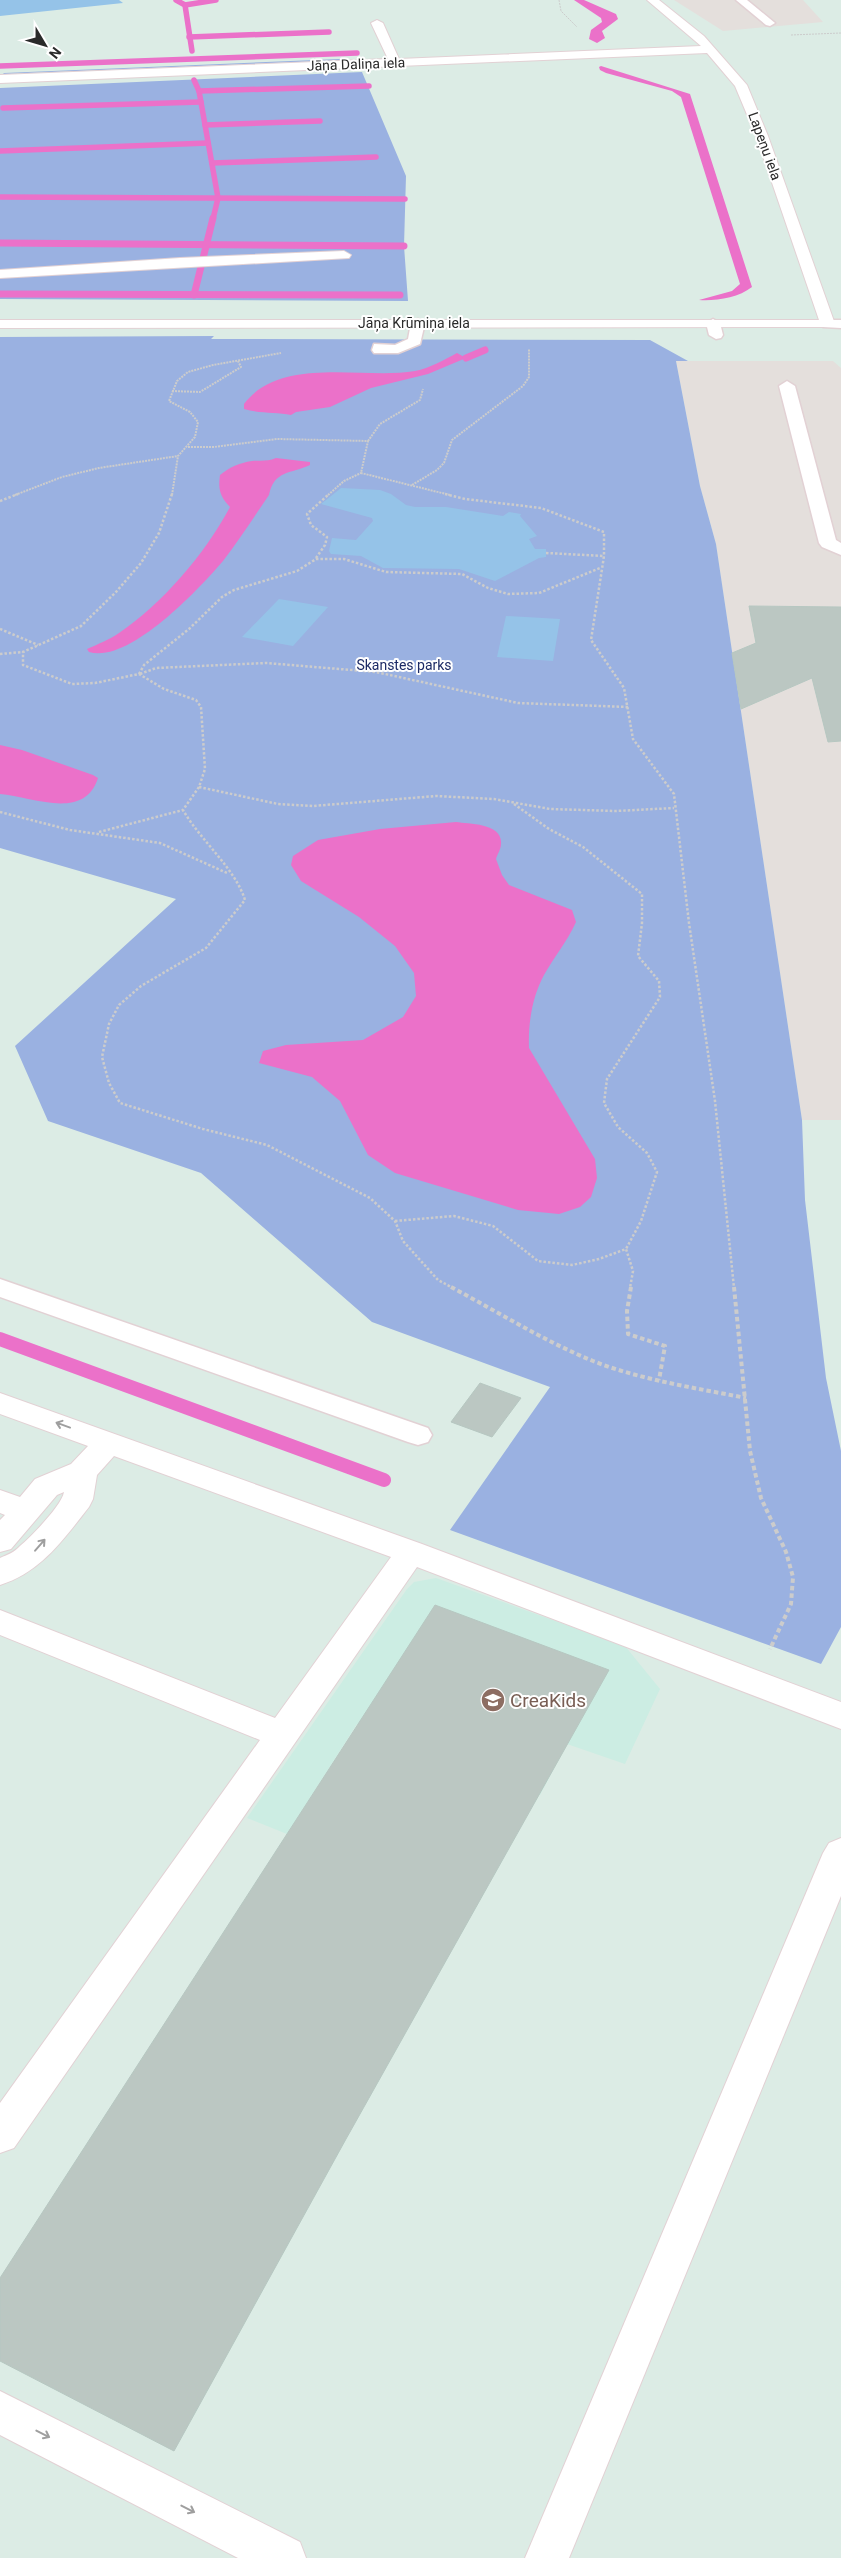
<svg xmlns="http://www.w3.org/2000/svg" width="841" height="2558" font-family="Roboto,sans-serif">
  <rect width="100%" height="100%" fill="#dcece5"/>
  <g fill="#e4dfdc">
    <polygon points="674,0 803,0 823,22 723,31"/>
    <polygon points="676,361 833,361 841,368 841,1120 802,1120 716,544 700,486"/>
  </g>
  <polygon fill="#ccede3" points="436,1578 625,1646 660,1689 625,1764 567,1744 540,1795 357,1724 287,1834 247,1818 407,1589 414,1582"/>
  <g fill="#9ab1e1">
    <polygon points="339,59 346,60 3,74 4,73"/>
    <polygon points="362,72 406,176 404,246 408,301 0,299 0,88"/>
    <polygon points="214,336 211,339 650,340 688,361 676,361 700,486 716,544 802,1120 805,1200 826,1378 841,1451 841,1627 821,1664 450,1530 550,1387 372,1322 201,1173 48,1121 15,1046 176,899 0,848 0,337"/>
  </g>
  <g fill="#95c3e8">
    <polygon points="0,0 119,0 123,3 0,16"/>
    <polygon points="341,488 380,490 391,494 406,505 415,507 446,507 503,516 509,512 521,514 520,516 537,536 529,539 535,549 546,549 546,557 539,558 495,581 459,569 383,568 361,556 331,554 329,551 332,538 356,540 373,521 372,518 321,504"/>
    <polygon points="279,599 328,607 293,646 242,637"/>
    <polygon points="506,616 560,619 553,661 497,657"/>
  </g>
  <g fill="#eb71c9">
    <polygon points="574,0 584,0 616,14 618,19 602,31 605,38 597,43 589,39 591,30 602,22 601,18"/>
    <path d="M601,66L690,94L752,287C738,298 716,301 699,300L732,291L740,284L681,97L672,91L606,73L600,70L599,67Z"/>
    <path d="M457,353L466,358L428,374L371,388L330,407L296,412L291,415C277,412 260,414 244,409V404C281,355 364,380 415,371C430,368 444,360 457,353Z"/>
    <path d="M276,458L310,462V465C291,474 274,470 269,495C254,517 239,540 223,561C199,589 129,664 89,652L87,649C98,644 109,640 119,633C163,603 205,554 230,507C220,496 218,490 220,475C230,467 239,463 252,461C261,460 268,462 276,458Z"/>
    <path d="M0,745L22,750L93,775L98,778C84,822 31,796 0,794Z"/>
    <path d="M456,822C469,824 503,823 501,844C501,849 497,855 496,859L502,875L509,885L572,910L576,922C567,942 554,957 544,975C532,997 528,1024 529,1048L595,1159L597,1178L591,1197L580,1207L559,1214L518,1210L395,1173L368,1155L340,1101L312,1077L259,1063L263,1051L286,1045L363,1040L403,1017L416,996L414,973L395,946L359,917L301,881L291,865L293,856L318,840L380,829Z"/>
  </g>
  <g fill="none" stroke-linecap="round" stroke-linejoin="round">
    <g stroke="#eb71c9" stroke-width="5.5">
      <polyline points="176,0 185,5 192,51"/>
      <polyline points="185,5 216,0"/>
      <polyline points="189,37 329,32"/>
      <polyline points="0,66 357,53"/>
      <polyline points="194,80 199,91 218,198 213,219"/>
      <polyline points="199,91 369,86"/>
      <polyline points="3,108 201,102"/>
      <polyline points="205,125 320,121"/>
      <polyline points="0,151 208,143"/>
      <polyline points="212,163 376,157"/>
      <polyline points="0,197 405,199"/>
    </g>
    <g stroke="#eb71c9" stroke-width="7">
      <polyline points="0,243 404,246"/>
      <polyline points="0,294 400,295"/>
      <polyline points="194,295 213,218"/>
      <polyline points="466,358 485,350"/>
    </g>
    <polyline stroke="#eb71c9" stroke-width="14" points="0,1339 384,1480"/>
  </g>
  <g fill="#bbc7c2" stroke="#b6c7c1">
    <polygon points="749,606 841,607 841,741 828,742 812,678 741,709 732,653 756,643"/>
    <polygon points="480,1383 521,1398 492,1437 451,1422"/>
    <polygon points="435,1605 609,1670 346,2139 174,2451 0,2361 0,2278"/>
  </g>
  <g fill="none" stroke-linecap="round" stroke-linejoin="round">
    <g stroke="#e2d1d4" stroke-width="3">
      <g id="lane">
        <polygon points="736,0 747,0 775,23 770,26 766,25"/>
        <polygon points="418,319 425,323 420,344 398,353 374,353 372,350 374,344 395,345 408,339 411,323"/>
        <polygon points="713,319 720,323 723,335 721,338 716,339 709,335 706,323"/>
        <polygon points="828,320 841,320 841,328 823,327 821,324"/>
        <polygon points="787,381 795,386 836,540 841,543 841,555 822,547 819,543 779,386"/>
        <polygon points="0,1279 428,1428 432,1435 428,1442 418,1445 408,1442 0,1297"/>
      </g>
    </g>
    <g stroke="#e2d1d4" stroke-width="2">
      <g id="street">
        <polygon points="647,0 659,0 704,36 747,85 768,136 835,324 833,327 0,328 0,320 819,320 756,136 735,86 707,53 0,83 0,75 388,59 371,23 377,20 383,23 399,59 701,46"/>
        <polygon points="344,251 351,255 349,258 0,278 0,270 180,258"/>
        <path d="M0,1393L422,1544L841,1702V1729L417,1567L14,2148L0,2153V2103L260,1740L0,1635V1610L275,1718L391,1557L114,1456L97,1475L93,1499L89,1507C63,1540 41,1572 0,1585V1558C7,1555 15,1552 20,1546C31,1537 62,1505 64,1492L57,1495L11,1549L0,1552V1520L5,1515L0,1513V1490L20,1497L35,1479L71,1464L88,1446L0,1414Z"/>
        <polygon points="841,1838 841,1896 569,2558 525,2558 823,1853 829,1843"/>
        <polygon points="0,2391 300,2542 306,2558 238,2558 0,2435"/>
      </g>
    </g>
    <g stroke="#ccc" stroke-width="1" stroke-dasharray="2 1" stroke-linecap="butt">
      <polyline points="559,0 561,11 577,27"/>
      <polyline points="791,35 841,33"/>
    </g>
    <g stroke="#ccc" stroke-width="2" stroke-dasharray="2 1" stroke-linecap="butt">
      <polyline points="172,391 200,392 241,367 238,361"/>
      <polyline points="368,441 380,424 420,400 423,389"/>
      <polyline points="188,447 214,447 277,439 368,441 361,473 450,495"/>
      <polyline points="412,485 437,470 444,463 452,440 523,386 529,377 529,349"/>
      <polyline points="15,495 62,477 99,468 178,456"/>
      <polyline points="172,495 178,456 195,437 198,422 190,412 169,401 177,381 188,372 213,365 281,353"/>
      <polyline points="328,495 344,481 361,473"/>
    </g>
    <g stroke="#ccc" stroke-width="2.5" stroke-dasharray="2.5 2" stroke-linecap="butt">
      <path d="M172,494L159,533L141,563L116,592L81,626L23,652V665L72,684L95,683L139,674L164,689L196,700L201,707L205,769L199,787L183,810C200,840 235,868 245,900L206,948L141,986L119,1005L109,1024L102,1057L109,1083L120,1103L203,1129L267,1145L370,1198L395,1221L403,1241L438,1280L453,1288"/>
      <polyline points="445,494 465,499 541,508 604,532 604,556 591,640 624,688 633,739 674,794 689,923 715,1101 734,1288"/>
      <polyline points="0,501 18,494"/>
      <polyline points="546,553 604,556"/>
      <polyline points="316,558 325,545 327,537 311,525 307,514 329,494"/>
      <polyline points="0,629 38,645"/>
      <polyline points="0,654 23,652"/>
      <polyline points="139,674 144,665 189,629 222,597 234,590 297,571 316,559 344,559 386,572 462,574 488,588 508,594 539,593 600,568"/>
      <polyline points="140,674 156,668 266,663 376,672 518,703 628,707"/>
      <polyline points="199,787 278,804 313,806 436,796 494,799 550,809 616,811 674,808"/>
      <polyline points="514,804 549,829 583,847 642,894 642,923 638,956 659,981 660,997 607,1079 604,1103 618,1127 647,1153 657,1172 641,1221 626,1249"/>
      <polyline points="0,812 70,830 160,843 227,873"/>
      <polyline points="99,832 183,810"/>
      <polyline points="395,1221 454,1216 493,1226 538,1261 572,1265 599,1259 626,1249 633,1271 630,1288"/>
    </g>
    <g stroke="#ccc" stroke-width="4" stroke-dasharray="4.5 3" stroke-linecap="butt">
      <path d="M451,1287C498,1312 544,1341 593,1361C641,1380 696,1388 746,1398"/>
      <polyline points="631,1287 627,1311 628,1334 665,1346 659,1380"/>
      <polyline points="734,1287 750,1451 761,1498 786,1552 793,1577 791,1604 770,1649"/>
    </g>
    <use href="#lane" fill="#fff" fill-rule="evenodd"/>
    <use href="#street" fill="#fff" fill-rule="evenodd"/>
  </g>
  <defs><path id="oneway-shaft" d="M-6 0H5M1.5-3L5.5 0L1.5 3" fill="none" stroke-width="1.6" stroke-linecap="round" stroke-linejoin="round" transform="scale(1.25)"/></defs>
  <g stroke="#9f9f9f">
    <use href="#oneway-shaft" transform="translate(63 1425) rotate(-160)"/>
    <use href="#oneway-shaft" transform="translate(40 1545) rotate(-49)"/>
    <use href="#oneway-shaft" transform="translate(43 2434) rotate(27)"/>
    <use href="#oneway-shaft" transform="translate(188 2509) rotate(27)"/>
  </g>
  <defs>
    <g id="school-disc" transform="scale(1.25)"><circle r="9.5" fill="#8d6e63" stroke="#fff"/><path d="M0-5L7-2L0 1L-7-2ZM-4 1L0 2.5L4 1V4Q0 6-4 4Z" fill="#fff"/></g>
  </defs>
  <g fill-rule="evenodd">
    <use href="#school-disc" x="493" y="1700"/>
  </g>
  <g text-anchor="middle" stroke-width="4" stroke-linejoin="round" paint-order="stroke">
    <g font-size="14" fill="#2a2a2a" stroke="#fff">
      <text transform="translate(356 64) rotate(-2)" y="5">Jāņa Daliņa iela</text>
      <text transform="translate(765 146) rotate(70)" y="5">Lapeņu iela</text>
      <text x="414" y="328">Jāņa Krūmiņa iela</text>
    </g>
    <g font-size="14" fill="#1c2a65" stroke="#fff">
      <text x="404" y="670">Skanstes parks</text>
    </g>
    <g font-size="19" fill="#785e54" stroke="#fff" text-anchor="start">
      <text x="510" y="1707">CreaKids</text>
    </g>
  </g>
  <g transform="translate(45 45) rotate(128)" stroke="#ffffff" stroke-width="4" paint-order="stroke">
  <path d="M0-4L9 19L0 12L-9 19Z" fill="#2a2a2a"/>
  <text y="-8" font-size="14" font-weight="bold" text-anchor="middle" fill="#2a2a2a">N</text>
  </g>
</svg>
